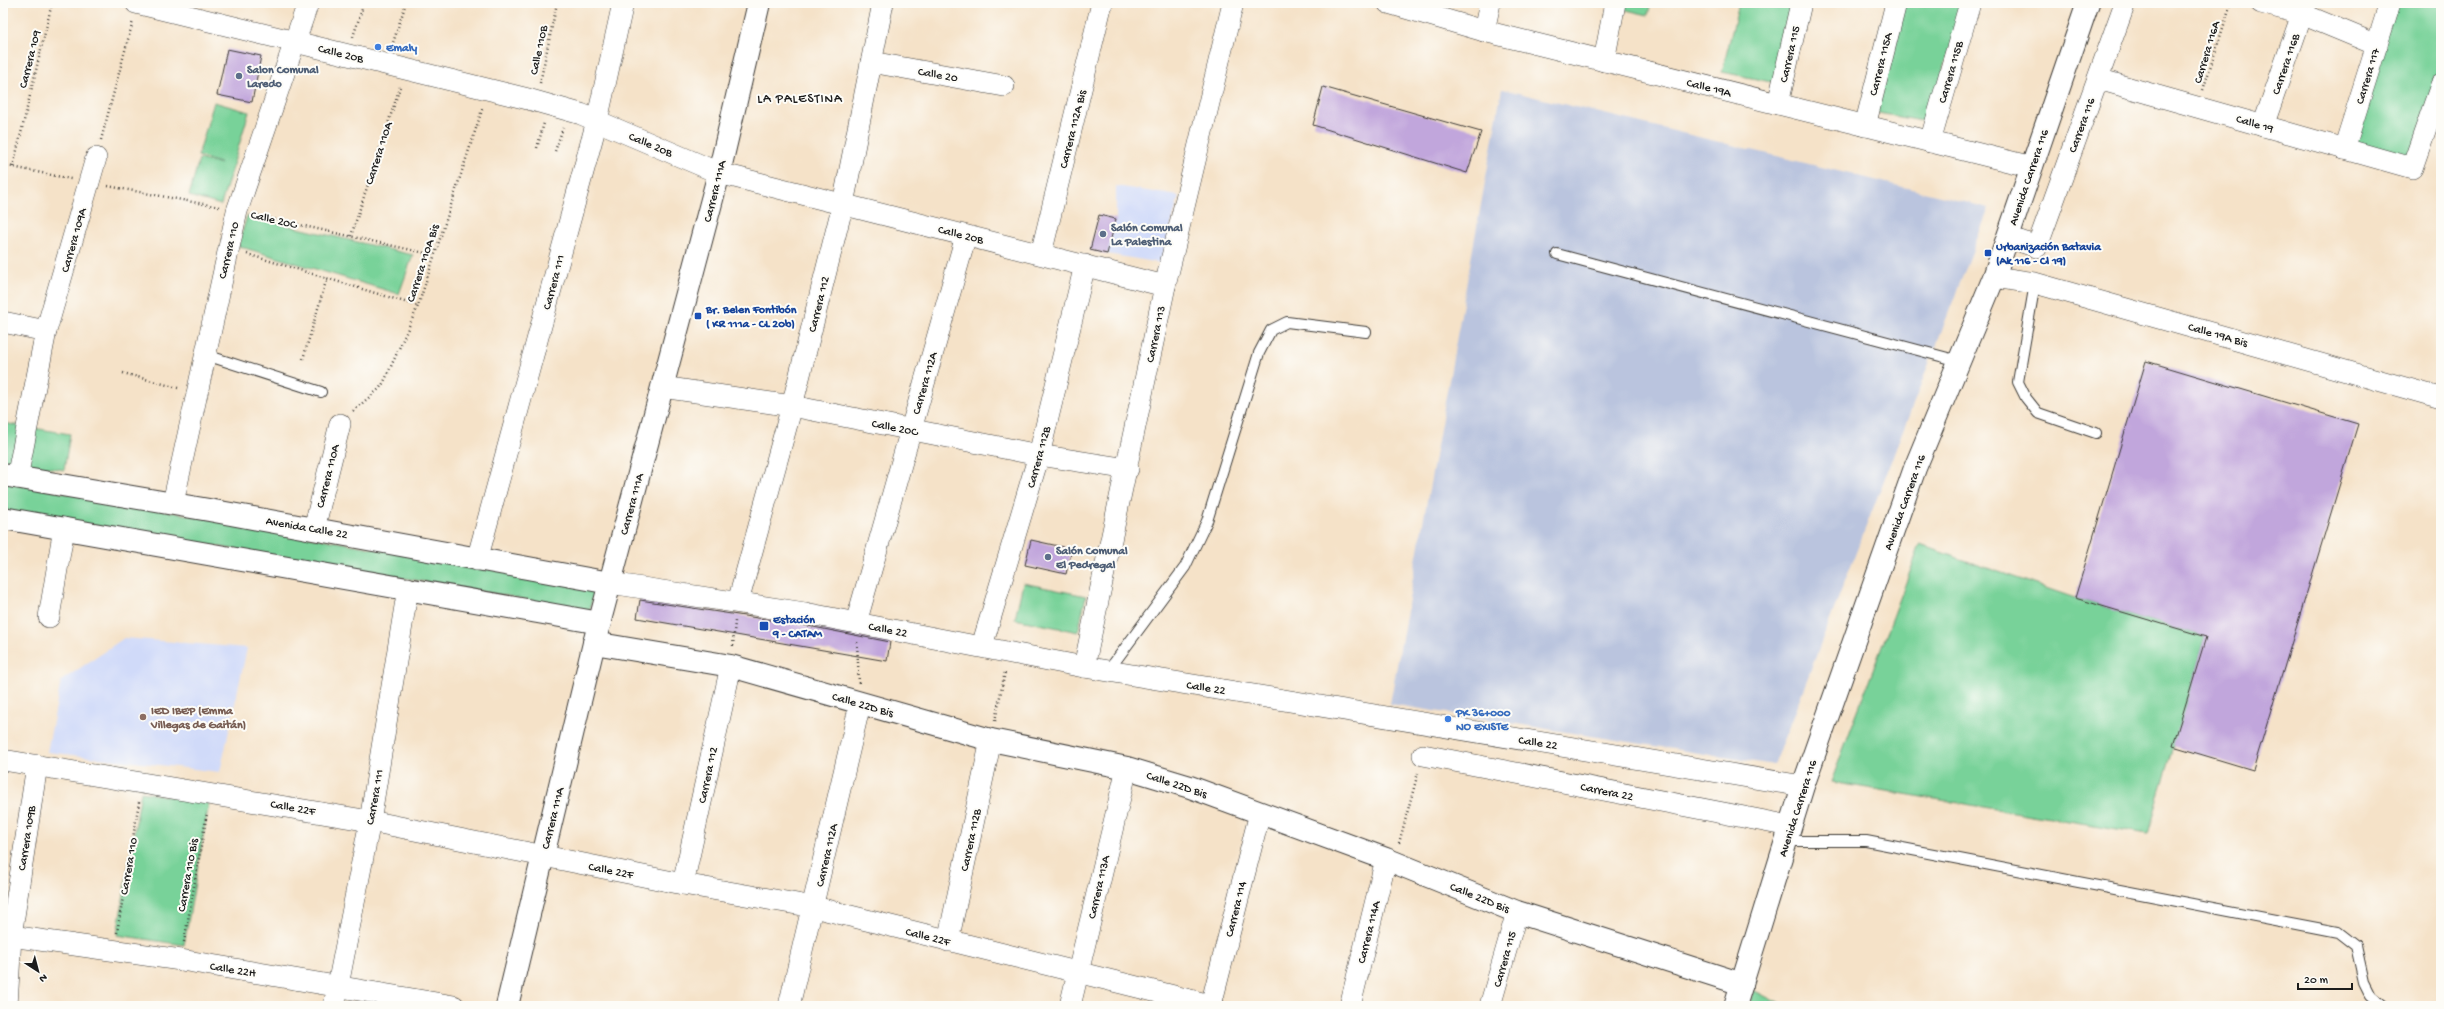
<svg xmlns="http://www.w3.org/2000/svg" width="2444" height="1009" font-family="'Gochi Hand',sans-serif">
  <rect width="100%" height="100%" fill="#fdfcf7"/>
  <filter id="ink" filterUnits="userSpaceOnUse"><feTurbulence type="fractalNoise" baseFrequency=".025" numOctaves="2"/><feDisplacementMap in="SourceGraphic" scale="8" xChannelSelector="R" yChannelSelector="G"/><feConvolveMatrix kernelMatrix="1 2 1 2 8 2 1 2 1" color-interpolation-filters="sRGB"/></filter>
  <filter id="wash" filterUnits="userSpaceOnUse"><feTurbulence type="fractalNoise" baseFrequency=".012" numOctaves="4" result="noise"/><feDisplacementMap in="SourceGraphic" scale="16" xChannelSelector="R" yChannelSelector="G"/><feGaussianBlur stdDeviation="0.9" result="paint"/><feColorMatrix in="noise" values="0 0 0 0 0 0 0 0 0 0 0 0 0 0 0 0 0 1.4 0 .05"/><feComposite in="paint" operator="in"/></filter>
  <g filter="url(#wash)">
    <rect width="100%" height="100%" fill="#f5e2c8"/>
    <g fill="#d0daf9">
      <polygon points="1116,186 1179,196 1161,263 1107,254 1116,219"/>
      <polygon points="124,638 247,648 220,772 47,752 61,681"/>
    </g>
    <polygon fill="#bac4de" points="1502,89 1989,208 1774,765 1390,704"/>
    <g fill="#78d299" stroke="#4a775a">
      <polygon points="1624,3 1651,3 1648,15 1622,9"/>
      <polygon points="1739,3 1794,3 1776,83 1722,72"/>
      <polygon points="1902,3 1965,3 1927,122 1873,112"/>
      <polygon points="2391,3 2441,3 2441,80 2409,159 2352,147"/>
      <polygon points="214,102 249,112 221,205 189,196 199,159 222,164 198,156"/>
      <polygon points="247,216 413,255 399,294 238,246"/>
      <polygon points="3,423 70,434 64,470 3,460"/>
      <polygon points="3,482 595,588 589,612 497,594 3,510"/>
      <polygon points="1920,545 2075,598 2206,637 2148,834 1831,782"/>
      <polygon points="1023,583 1086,596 1078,632 1015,619"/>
      <polygon points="141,792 209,803 184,945 117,935"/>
      <polygon points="1753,990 1780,1004 1780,1006 1749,1006"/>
    </g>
    <g id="blocks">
      <g fill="#c1a6dc">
        <polygon points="227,49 261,56 252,102 217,95"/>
        <polygon points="1323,87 1481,132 1467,173 1313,125"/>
        <polygon points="1099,215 1116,219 1107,254 1090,250"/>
        <polygon points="2146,361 2358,424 2253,770 2173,746 2206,637 2075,598"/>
        <polygon points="1031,540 1072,549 1066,574 1025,565"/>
        <polygon points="640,600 803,625 890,642 887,661 637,618"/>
      </g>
    </g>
  </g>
  <g filter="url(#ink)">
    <use href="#blocks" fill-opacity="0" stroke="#3d3a36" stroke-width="1"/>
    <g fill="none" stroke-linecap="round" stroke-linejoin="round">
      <g stroke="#3d3a36" stroke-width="12">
        <g id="lane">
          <polyline points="1557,254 1959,361"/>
          <polyline points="2035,283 2018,382 2026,398 2038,413 2096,433"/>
          <polyline points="206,355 321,392"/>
          <polyline points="1108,671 1185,567 1207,521 1259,353 1271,330 1287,322 1366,332"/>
          <polyline points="1786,841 1866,841 2338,932 2356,946 2364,982 2371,996 2383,1006"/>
        </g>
      </g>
      <g stroke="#3d3a36" stroke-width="22">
        <g id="street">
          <polyline points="136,3 528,99 581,114 719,173 1165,286"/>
          <polyline points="1388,3 1484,31 2032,167"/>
          <polyline points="2261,3 2302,14 2377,45"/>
          <polyline points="1484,31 1490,3"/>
          <polyline points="1604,61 1615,3"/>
          <polyline points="871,62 1004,86"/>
          <polyline points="2098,79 2412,168 2441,85"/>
          <polyline points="1778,104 1801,3"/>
          <polyline points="1865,126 1896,3"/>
          <polyline points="2263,126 2306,3"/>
          <polyline points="1930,142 1970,3"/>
          <polyline points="2344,149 2390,3"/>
          <polyline points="2008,237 2037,247 2125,3"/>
          <polyline points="1041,254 1102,3"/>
          <polyline points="1994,277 2035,283 2441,398"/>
          <polyline points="3,322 46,331"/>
          <polyline points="662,387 792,406 1039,455 1128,469"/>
          <polyline points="17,478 46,331 96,158"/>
          <polyline points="173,503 237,211 308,3"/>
          <polyline points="314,529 340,424"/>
          <polyline points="477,560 597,121 623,3"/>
          <polyline points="610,583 805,613 1084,667 1803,786"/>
          <polyline points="738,602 792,406 843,204 883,3"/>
          <polyline points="49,617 64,528"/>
          <polyline points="856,623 966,236"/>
          <polyline points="982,646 1039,455 1085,265"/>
          <polyline points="1084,667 1165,286 1233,3"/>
          <polyline points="1423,755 1790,826"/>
          <polyline points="3,760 370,821 683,884 814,907 1214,1006"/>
          <polyline points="683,884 731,666"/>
          <polyline points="11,936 181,960 454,1006"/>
          <polyline points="948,941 991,740"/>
          <polyline points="1211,1005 1260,813"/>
          <polyline points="7,1006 11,936 37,765"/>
          <polyline points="334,1006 370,821 408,588"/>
          <polyline points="789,1006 860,704"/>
          <polyline points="1070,1006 1127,768"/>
          <polyline points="1350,1006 1386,859"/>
          <polyline points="1490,1006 1517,912"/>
        </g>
      </g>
      <g stroke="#3d3a36" stroke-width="24">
        <g id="secondary">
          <polyline points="3,475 209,510 610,583"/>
          <polyline points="3,518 600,623"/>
          <polyline points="594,643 731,666 991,740 1127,768 1190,787 1386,859 1517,912 1742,984"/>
          <polyline points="507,1006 594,643 719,173 759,3"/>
          <polyline points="1735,1006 1803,786 1915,468 1994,277 2088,3"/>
        </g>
      </g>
      <g stroke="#3d3a36" stroke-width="2.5" stroke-dasharray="1 3" stroke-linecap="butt">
        <polyline points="353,37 364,3"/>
        <polyline points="392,46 406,3"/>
        <polyline points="540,83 557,3"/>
        <polyline points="2203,90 2231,3"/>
        <polyline points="101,140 133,21"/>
        <polyline points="537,148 544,123"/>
        <polyline points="555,151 563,128"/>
        <polyline points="3,165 71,179"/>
        <polyline points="13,167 52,3"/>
        <polyline points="108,186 219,207"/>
        <polyline points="255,215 434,255"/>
        <polyline points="351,236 400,87"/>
        <polyline points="247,254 418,306"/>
        <polyline points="303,359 327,278"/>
        <polyline points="123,373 178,388"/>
        <polyline points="353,411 379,389 384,382 418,306 483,107"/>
        <polyline points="857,642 859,683"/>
        <polyline points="733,646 735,621"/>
        <polyline points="995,721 1005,672"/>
        <polyline points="1399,843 1418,773"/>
        <polyline points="117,933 139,802"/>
        <polyline points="184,942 207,813"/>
      </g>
      <use href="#lane" stroke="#fff" stroke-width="10"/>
      <use href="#street" stroke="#fff" stroke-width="21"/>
      <use href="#secondary" stroke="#fff" stroke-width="22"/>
    </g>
  </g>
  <g fill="#3f7fe0" stroke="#fdfcf7" stroke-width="1.5">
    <circle cx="378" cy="47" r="4"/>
    <circle cx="1448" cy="719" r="4"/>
  </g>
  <g fill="#5c6f8a" stroke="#fdfcf7" stroke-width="1.5">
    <circle cx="239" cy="76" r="4"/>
    <circle cx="1103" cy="234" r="4"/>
    <circle cx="1048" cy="557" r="4"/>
  </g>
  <g fill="#1a4fb4" stroke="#fdfcf7" stroke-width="1.5">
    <rect x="1984" y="249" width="8" height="8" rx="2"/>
    <rect x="694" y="312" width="8" height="8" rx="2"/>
    <rect x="759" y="621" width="10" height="10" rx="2"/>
  </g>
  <circle fill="#8d6e63" stroke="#fdfcf7" stroke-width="1.5" cx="143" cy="717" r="4"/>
  <g text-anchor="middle" stroke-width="4" stroke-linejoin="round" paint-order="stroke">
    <g font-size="12" font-weight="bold" fill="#366cbe" stroke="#fdfcf7" text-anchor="start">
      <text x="386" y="51">Emaly</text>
      <text x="1456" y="716">PK 36+000<tspan x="1456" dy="14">NO EXISTE</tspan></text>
    </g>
    <g font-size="12" fill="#1c1c1c" stroke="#fdfcf7">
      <text transform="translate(538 50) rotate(-78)" y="4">Calle 110B</text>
      <text transform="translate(2206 52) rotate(-73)" y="4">Carrera 116A</text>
      <text transform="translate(341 53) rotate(14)" y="4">Calle 20B</text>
      <text transform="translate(1789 54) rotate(-77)" y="4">Carrera 115</text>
      <text transform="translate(29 59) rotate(-76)" y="4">Carrera 109</text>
      <text transform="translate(1880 64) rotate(-76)" y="4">Carrera 115A</text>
      <text transform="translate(2285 64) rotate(-71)" y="4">Carrera 116B</text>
      <text transform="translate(1950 72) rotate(-74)" y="4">Carrera 115B</text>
      <text transform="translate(938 74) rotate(10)" y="4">Calle 20</text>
      <text transform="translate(2367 76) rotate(-73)" y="4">Carrera 117</text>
      <text transform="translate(1709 87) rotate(14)" y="4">Calle 19A</text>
      <text transform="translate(2255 123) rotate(16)" y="4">Calle 19</text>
      <text transform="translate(2081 125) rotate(-70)" y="4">Carrera 116</text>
      <text transform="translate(1072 129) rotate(-76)" y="4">Carrera 112A Bis</text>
      <text transform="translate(651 144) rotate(23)" y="4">Calle 20B</text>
      <text transform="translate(378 153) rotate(-72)" y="4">Carrera 110A</text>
      <text transform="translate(2028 177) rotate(-71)" y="4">Avenida Carrera 116</text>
      <text transform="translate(714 191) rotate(-76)" y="4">Carrera 111A</text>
      <text transform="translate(274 219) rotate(13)" y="4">Calle 20C</text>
      <text transform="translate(961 234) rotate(14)" y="4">Calle 20B</text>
      <text transform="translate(73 240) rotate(-74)" y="4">Carrera 109A</text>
      <text transform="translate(228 250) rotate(-77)" y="4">Carrera 110</text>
      <text transform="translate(422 263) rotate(-72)" y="4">Carrera 110A Bis</text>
      <text transform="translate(553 282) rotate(-75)" y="4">Carrera 111</text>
      <text transform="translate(818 304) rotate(-76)" y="4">Carrera 112</text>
      <text transform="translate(1155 334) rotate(-78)" y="4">Carrera 113</text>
      <text transform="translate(2218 334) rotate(16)" y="4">Calle 19A Bis</text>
      <text transform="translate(924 383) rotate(-74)" y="4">Carrera 112A</text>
      <text transform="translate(895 427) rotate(11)" y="4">Calle 20C</text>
      <text transform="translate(1038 457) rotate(-75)" y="4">Carrera 112B</text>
      <text transform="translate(327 476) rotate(-76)" y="4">Carrera 110A</text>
      <text transform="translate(1904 502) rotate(-70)" y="4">Avenida Carrera 116</text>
      <text transform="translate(631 504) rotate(-75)" y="4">Carrera 111A</text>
      <text transform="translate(307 527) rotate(10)" y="4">Avenida Calle 22</text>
      <text transform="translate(888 629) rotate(11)" y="4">Calle 22</text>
      <text transform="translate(1206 687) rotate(9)" y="4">Calle 22</text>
      <text transform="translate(863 704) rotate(16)" y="4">Calle 22D Bis</text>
      <text transform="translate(1538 742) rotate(9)" y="4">Calle 22</text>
      <text transform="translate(707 775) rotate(-78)" y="4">Carrera 112</text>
      <text transform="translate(1177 784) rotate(18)" y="4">Calle 22D Bis</text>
      <text transform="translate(1607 791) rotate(11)" y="4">Carrera 22</text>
      <text transform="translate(374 797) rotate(-80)" y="4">Carrera 111</text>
      <text transform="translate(293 807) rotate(10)" y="4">Calle 22F</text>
      <text transform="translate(1797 808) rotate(-72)" y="4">Avenida Carrera 116</text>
      <text transform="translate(552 818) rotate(-76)" y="4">Carrera 111A</text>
      <text transform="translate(26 838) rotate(-81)" y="4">Carrera 109B</text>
      <text transform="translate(970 840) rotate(-78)" y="4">Carrera 112B</text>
      <text transform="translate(826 855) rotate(-77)" y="4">Carrera 112A</text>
      <text transform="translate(128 866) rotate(-80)" y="4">Carrera 110</text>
      <text transform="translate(611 870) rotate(11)" y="4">Calle 22F</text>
      <text transform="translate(187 875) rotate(-80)" y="4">Carrera 110 Bis</text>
      <text transform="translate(1098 887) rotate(-77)" y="4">Carrera 113A</text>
      <text transform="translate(1480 897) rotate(22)" y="4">Calle 22D Bis</text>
      <text transform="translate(1235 909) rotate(-76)" y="4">Carrera 114</text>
      <text transform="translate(1368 932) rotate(-76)" y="4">Carrera 114A</text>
      <text transform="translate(928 936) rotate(14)" y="4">Calle 22F</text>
      <text transform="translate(1504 959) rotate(-74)" y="4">Carrera 115</text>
      <text transform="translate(233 969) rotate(9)" y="4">Calle 22H</text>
    </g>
    <g font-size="12" font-weight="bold" fill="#4e5e75" stroke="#fdfcf7" text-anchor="start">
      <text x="247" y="73">Salon Comunal<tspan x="247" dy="14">Laredo</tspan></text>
      <text x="1111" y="231">Salón Comunal<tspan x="1111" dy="14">La Palestina</tspan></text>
      <text x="1056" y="554">Salón Comunal<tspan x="1056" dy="14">El Pedregal</tspan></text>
    </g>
    <g font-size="12" font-weight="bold" fill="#164399" stroke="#fdfcf7" text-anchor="start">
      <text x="1996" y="250">Urbanización Batavia<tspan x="1996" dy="14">(Ak 116 - Cl 19)</tspan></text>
      <text x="706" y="313">Br. Belen Fontibón<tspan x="706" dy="14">( KR 111a - CL 20b)</tspan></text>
      <text x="773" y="623">Estación<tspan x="773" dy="14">9 - CATAM</tspan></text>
    </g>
    <g font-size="12" font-weight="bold" fill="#785e54" stroke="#fdfcf7" text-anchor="start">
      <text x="151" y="714">IED IBEP (Emma<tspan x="151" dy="14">Villegas de Gaitán)</tspan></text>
    </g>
    <g font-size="13" letter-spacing="1" fill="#1c1c1c" stroke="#fdfcf7">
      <text x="800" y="102">LA PALESTINA</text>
    </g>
  </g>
  <rect width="2444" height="1009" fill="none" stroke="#fdfcf7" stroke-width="16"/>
  <g transform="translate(38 971) rotate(144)" stroke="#fdfcf7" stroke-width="3" paint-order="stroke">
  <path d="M0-3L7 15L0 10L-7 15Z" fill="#1c1c1c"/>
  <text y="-6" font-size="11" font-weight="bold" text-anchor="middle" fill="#1c1c1c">N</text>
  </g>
  <path d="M2298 983v6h54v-6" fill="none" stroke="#1c1c1c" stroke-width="2"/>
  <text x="2304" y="983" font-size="12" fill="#1c1c1c" stroke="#fdfcf7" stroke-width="3" paint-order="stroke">20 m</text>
</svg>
